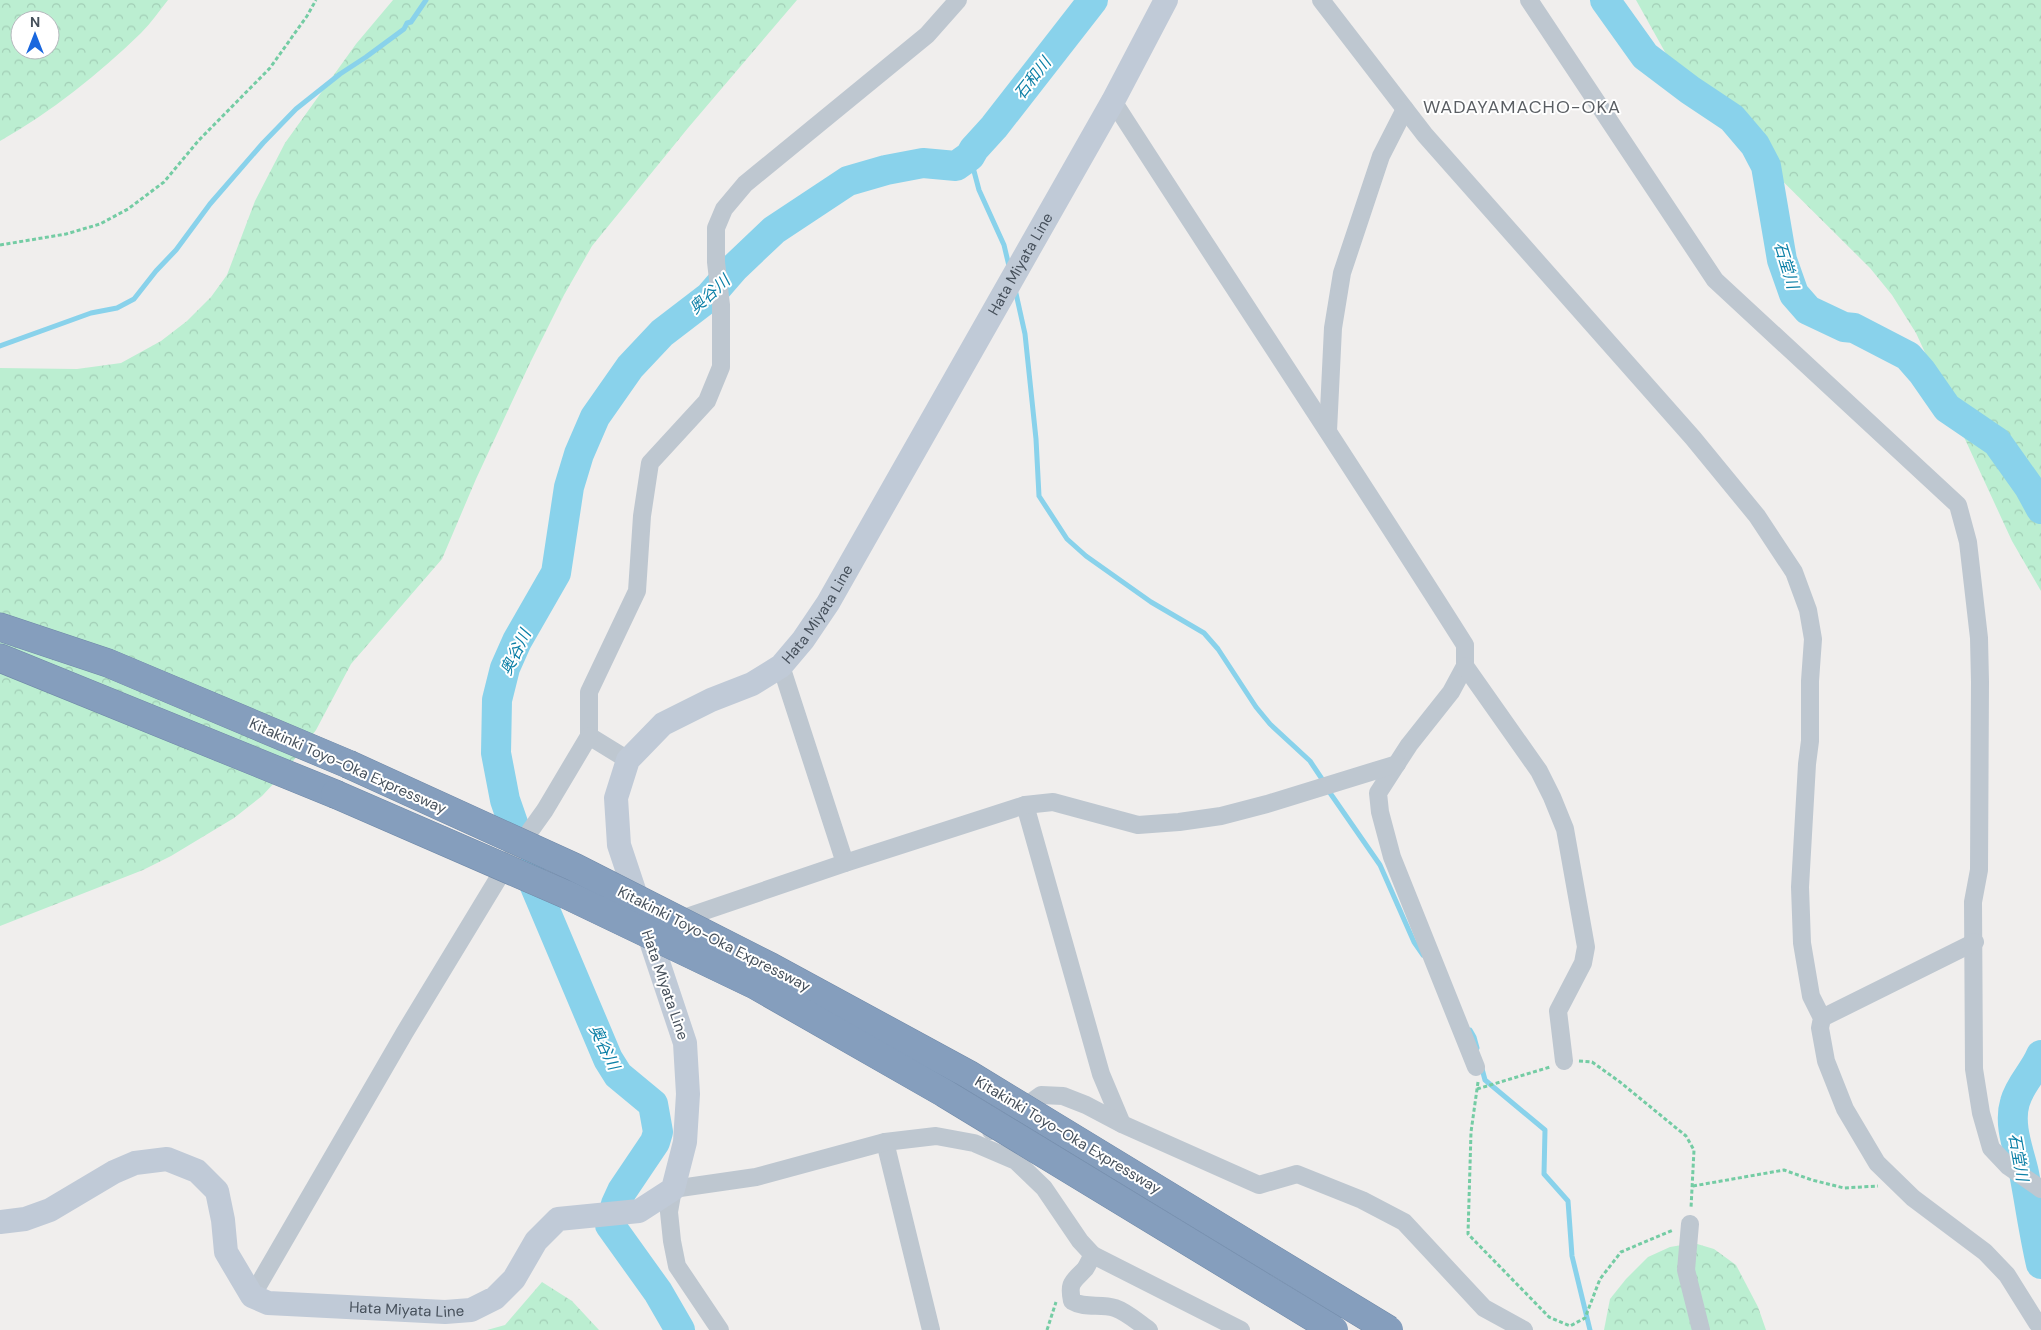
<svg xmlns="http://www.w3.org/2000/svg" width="2041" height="1330" font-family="'DM Sans','Noto Sans JP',sans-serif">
  <defs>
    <pattern id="forest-crowns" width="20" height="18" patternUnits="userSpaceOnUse" patternTransform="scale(1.25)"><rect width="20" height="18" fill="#bbeed1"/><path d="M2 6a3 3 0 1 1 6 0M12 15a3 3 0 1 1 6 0" fill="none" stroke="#a2ceb6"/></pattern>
  </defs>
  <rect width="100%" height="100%" fill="#f0eeed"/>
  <g fill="url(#forest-crowns)" fill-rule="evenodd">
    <path d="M0,0H168C159,11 151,23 141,33C99,74 51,112 0,141ZM20,20H50V50H20Z"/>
    <polygon points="393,0 797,0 688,128 592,246 564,295 530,363 476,479 442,559 351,664 316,730 288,768 262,796 234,818 171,856 143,870 0,926 0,368 77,369 121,363 161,341 187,321 211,297 227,275 255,201 285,143 356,44"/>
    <polygon points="1636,0 2041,0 2041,591 2012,541 1916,333 1892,295 1870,268 1680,79"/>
    <polygon points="1694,1243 1714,1249 1736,1265 1758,1307 1766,1330 1604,1330 1610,1299 1626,1279 1648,1257 1670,1247"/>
    <polygon points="542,1282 572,1301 599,1330 487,1330 505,1325"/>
  </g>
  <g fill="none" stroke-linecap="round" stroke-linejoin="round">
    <g stroke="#89d2eb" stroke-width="5">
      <polyline points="970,156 979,190 1004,245 1009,266"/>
      <polyline points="1015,289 1025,334 1036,439 1039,496 1067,539 1086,556 1151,602 1204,633 1218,649 1256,707 1270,724 1310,761 1324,782"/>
      <polyline points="0,346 91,313 117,308 134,299 156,271 176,250 210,204 263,143 296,109 340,74 366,57 404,29 407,23 411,22 426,0"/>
      <polyline points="1328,790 1380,865 1414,942 1423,955"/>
      <polyline points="1470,1030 1474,1037 1477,1048"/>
      <polyline points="1481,1065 1485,1080 1545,1130 1544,1174 1568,1201 1572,1256 1590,1330"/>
    </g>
    <g stroke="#89d2eb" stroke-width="30">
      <polyline points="1605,0 1645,56 1690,90 1732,118 1755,145 1766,166 1782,260 1794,294 1808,310 1844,327 1854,328 1908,356 1922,372 1947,408 1997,442 2029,487 2041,509"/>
      <path d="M2041,1055C2034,1072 2020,1084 2015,1102C2008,1125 2019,1151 2024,1173C2030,1204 2034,1234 2041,1264"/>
      <polyline points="680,1330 658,1292 610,1225 616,1204 622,1191 655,1142 658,1132 653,1104 618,1075 608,1059 534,884 505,800 496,753 497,700 505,668 517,641 556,573 569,487 579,454 595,417 630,367 662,333 709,297 735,267 774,230 848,181 886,170 923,163 956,166 970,156 974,149 994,127 1093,0"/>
    </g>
    <g stroke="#7089a8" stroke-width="29">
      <g id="motorway">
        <polyline points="0,627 108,663 348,764"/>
        <polyline points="0,658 335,794"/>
      </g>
    </g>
    <g stroke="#74cca4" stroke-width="3" stroke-dasharray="4 2.5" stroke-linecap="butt">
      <polyline points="0,245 66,234 100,224 128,209 164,182 199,140 270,68 307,16 316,0"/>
      <polyline points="1579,1061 1592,1062 1620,1082 1686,1136 1694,1150 1691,1208"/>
      <polyline points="1478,1082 1471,1132 1468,1234 1549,1317 1570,1326 1585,1318 1600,1279 1621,1252 1673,1230"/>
      <polyline points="1477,1089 1550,1067"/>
      <polyline points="1693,1186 1784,1170 1812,1180 1844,1188 1878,1186"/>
      <polyline points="1047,1330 1056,1302"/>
    </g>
    <g stroke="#bec7d0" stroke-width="18">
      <polyline points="1321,0 1425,135 1693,438 1757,516 1794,572 1808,610 1813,639 1810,681 1810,741 1807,764 1800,887 1802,943 1811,996 1822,1018 1820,1028 1826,1061 1845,1109 1877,1163 1913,1198 1985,1252 2007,1275 2037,1323 2041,1321"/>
      <polyline points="1529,0 1715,280 1958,505 1968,542 1979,638 1980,682 1979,870 1973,902 1974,1069 1981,1113 1991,1148 2008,1166 2041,1189"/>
      <path d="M1113,101C1230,283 1350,463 1465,645V666L1451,692L1409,745L1378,793L1380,812L1392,857L1476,1067"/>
      <polyline points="1328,431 1333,328 1342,273 1381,156 1405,109"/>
      <polyline points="781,666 845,863"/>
      <polyline points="1465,666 1539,771 1552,797 1565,829 1586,947 1583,963 1558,1011 1564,1061"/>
      <polyline points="628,760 589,736 589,692 637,591 642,516 650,463 707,401 721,367 721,305 716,262 716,228 724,209 745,184 927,35 958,0"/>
      <polyline points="1025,805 1101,1074 1122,1124"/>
      <polyline points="675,921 845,863 1025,805 1053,802 1138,825 1179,822 1221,816 1267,804 1397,764"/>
      <polyline points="1822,1018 1975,942"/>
      <polyline points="991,1131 1041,1095 1063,1096 1086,1105 1122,1124 1259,1185 1297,1174 1362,1200 1404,1222 1484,1308 1524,1330"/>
      <polyline points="885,1142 931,1330"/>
      <polyline points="1690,1224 1686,1270 1701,1330"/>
      <path d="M1093,1255C1090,1259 1088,1265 1085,1269C1073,1282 1068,1282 1072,1301C1085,1309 1101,1303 1115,1308C1127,1312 1139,1323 1149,1330"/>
      <polyline points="252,1296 405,1032 510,859 545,810 589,736"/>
      <polyline points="720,1330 677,1266 672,1241 669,1212 673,1189 756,1177 885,1142 936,1136 974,1143 1016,1161 1044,1188 1080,1241 1093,1255 1241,1330"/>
    </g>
    <path stroke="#c0cad7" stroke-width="24" id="s1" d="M0,1222L25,1219L50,1210L114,1172L135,1163L167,1159L197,1171L217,1191L223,1220L226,1252L252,1296L268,1303L445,1312L471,1310L495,1298L514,1279L536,1241L558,1219L639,1211L673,1189L685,1142L688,1094L685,1043L619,845L616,798L628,760L663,724L711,700L752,684L781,666L803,640L828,603L1113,101L1166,0"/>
    <use href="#motorway" stroke="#859ebd" stroke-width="28"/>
    <g stroke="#7089a8" stroke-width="29" stroke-linecap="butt">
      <g id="motorway-bridge">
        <polyline points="348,764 574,867 771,967 968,1074 1389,1330"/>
        <polyline points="335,794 565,894 755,985 944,1093 1334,1330"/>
      </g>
    </g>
    <use href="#motorway-bridge" stroke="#859ebd" stroke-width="28"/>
  </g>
  <g text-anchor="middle" stroke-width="4" stroke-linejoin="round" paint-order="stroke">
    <g font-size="15" fill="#46505b" stroke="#fff">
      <text dy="5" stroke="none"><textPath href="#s1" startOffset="1920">Hata Miyata Line</textPath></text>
      <text dy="5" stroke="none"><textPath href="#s1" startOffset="1515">Hata Miyata Line</textPath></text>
      <text transform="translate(348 766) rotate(24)" y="5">Kitakinki Toyo-Oka Expressway</text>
      <text transform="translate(714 939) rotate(27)" y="5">Kitakinki Toyo-Oka Expressway</text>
      <text transform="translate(665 985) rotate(71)" y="5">Hata Miyata Line</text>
      <text transform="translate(1068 1135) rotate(31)" y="5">Kitakinki Toyo-Oka Expressway</text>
      <text dy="5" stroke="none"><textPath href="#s1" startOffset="511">Hata Miyata Line</textPath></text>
    </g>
    <g font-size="16" font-style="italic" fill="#0d80a7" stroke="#fff">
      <text transform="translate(1032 78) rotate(-52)" y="6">石和川</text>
      <text transform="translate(1787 265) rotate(73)" y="6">石堂川</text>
      <text transform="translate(709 294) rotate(-42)" y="6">奥谷川</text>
      <text transform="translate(515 652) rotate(-64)" y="6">奥谷川</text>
      <text transform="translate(605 1047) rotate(64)" y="6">奥谷川</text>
      <text transform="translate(2019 1157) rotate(80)" y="6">石堂川</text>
    </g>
    <g font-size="18" letter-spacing="1" fill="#5a5e63" stroke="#fff">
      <text x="1522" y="113">WADAYAMACHO-OKA</text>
    </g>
  </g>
  <g transform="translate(35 35)"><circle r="24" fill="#ffffff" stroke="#b5b9bd"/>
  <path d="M0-4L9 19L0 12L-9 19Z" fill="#1967de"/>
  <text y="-8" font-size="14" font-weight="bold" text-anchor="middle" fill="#46505b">N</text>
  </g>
</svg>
